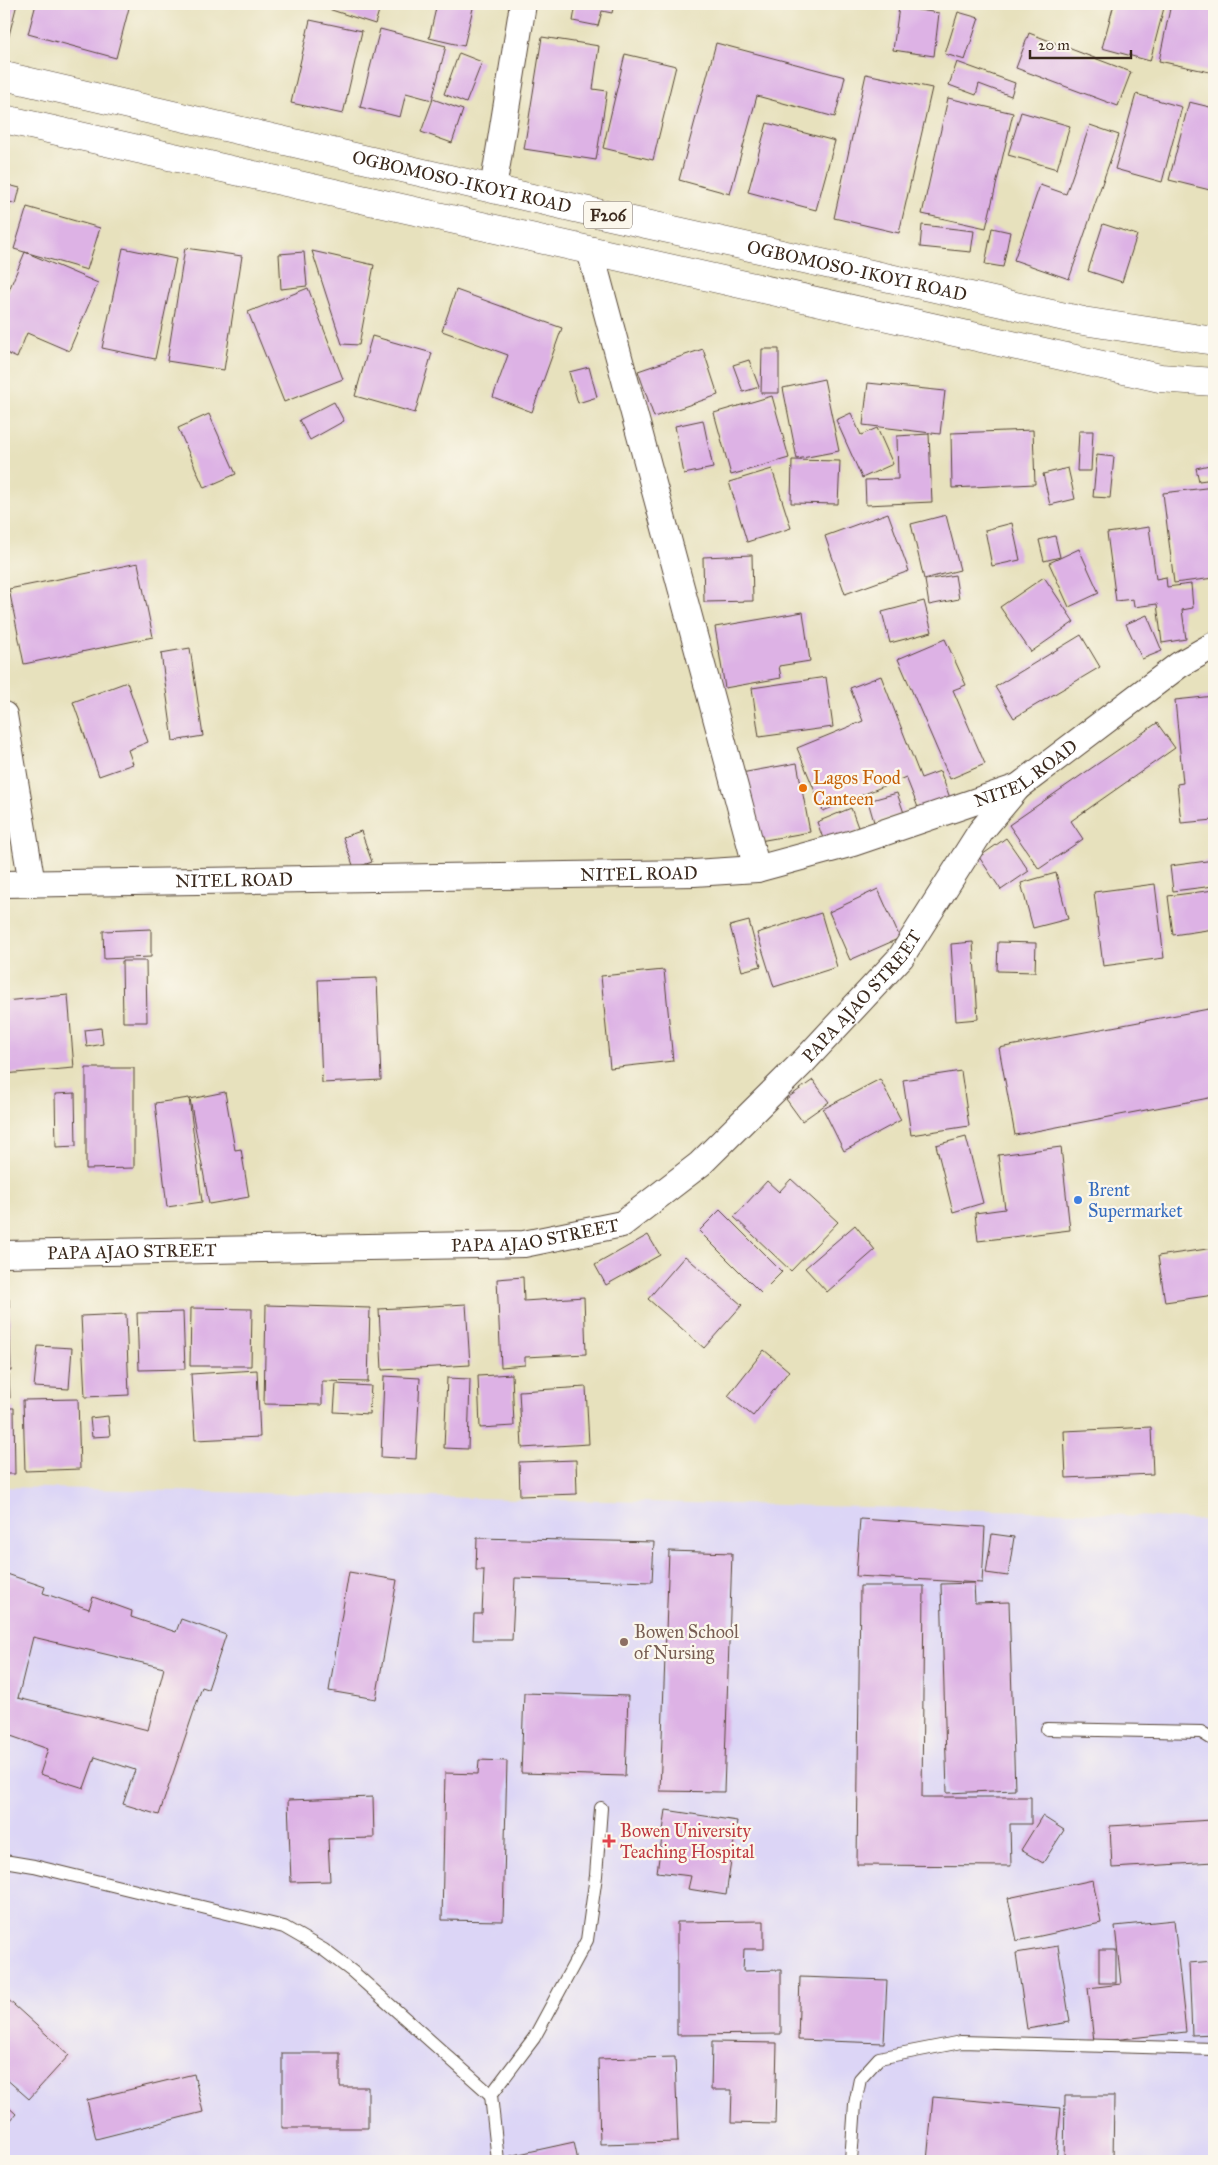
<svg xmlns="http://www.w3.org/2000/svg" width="1218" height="2165" font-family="'IM FELL Great Primer',serif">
  <rect width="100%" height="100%" fill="#fbf7ec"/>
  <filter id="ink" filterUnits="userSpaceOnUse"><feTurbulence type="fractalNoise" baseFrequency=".02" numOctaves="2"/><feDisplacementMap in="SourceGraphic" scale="10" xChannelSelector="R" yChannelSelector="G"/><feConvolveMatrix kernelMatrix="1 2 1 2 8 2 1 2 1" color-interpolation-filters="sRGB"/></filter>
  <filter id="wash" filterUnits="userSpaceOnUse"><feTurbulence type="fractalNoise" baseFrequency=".0096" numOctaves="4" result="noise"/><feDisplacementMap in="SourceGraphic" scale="20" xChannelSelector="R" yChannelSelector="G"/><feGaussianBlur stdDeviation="1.12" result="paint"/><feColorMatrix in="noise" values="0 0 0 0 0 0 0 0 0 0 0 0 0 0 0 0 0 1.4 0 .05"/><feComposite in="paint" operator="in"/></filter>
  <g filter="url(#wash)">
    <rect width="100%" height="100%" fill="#e7e1bd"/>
    <polygon fill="#dcd5f6" points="4,1487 1075,1512 1214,1521 1214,2161 4,2161"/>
    <g id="blocks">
      <g fill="#ddb2e5" fill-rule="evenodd">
        <polygon points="4,4 17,4 8,39 4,38"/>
        <polygon points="36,4 130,4 116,58 28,34"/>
        <polygon points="313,4 381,4 375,24"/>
        <polygon points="437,4 474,4 464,46 429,38"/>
        <polygon points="576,4 614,4 612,13 602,11 598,26 573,21"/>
        <polygon points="1114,4 1165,4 1150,61 1102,48"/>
        <polygon points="1171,4 1214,4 1214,73 1159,61"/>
        <polygon points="899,7 939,13 934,56 893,50"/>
        <polygon points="958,12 979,18 965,60 945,54"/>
        <polygon points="310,20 362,31 343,114 291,103"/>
        <polygon points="380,29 446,46 432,100 406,93 400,117 360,107"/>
        <polygon points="1029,33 1131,72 1118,106 1016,68"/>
        <polygon points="542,37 599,46 593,89 607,91 596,160 524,149"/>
        <polygon points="716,43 845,77 835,117 757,96 730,194 679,180"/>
        <polygon points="459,53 482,62 466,103 444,94"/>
        <polygon points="625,54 676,66 653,160 603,148"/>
        <polygon points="957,62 1015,83 1011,96 979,84 976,95 949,85"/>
        <polygon points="866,74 932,88 899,233 834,218"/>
        <polygon points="1136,94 1182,107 1162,182 1115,169"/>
        <polygon points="948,98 1013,113 986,228 922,214"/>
        <polygon points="433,99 463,110 452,143 421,132"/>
        <polygon points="1189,102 1214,108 1214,191 1169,180"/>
        <polygon points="1021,112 1070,126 1057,169 1008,155"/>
        <polygon points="767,123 835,141 816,210 748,192"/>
        <polygon points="1090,125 1119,135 1069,279 1014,260 1040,185 1066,194"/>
        <polygon points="4,184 20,188 16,204 4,200"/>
        <polygon points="4,207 10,209 4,227"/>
        <polygon points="27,207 100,228 87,270 14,249"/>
        <polygon points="1103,224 1137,235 1122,282 1088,271"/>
        <polygon points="922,225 974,231 971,252 920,247"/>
        <polygon points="992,228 1010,232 1003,267 985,264"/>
        <polygon points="123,248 176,259 155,359 102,348"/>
        <polygon points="185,248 242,256 224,370 167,361"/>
        <polygon points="312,251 374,265 359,345 342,344"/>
        <polygon points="25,252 98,283 69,351 27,333 17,358 4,352 4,302"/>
        <polygon points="304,252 307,286 281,289 279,254"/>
        <polygon points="308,288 343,379 284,402 248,312"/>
        <polygon points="456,290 562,328 532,412 493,397 508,355 442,331"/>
        <polygon points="372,336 432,353 415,413 355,396"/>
        <polygon points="703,349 718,395 654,417 638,371"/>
        <polygon points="762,349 779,349 779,393 761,393"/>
        <polygon points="749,360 759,387 743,392 733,365"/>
        <polygon points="589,367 597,397 578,403 569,372"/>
        <polygon points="824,379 839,451 797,459 783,388"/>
        <polygon points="868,383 945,391 940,434 863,425"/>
        <polygon points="772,396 789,458 731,475 714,413"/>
        <polygon points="334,402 344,421 310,440 299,420"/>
        <polygon points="851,413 861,435 877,428 893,464 862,478 836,420"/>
        <polygon points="209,414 236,474 204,488 178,428"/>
        <polygon points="703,420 713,468 684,474 675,426"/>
        <polygon points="1033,430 1035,484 952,488 951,433"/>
        <polygon points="1079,431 1093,431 1091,471 1077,471"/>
        <polygon points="929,434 932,502 866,505 865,480 898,479 897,436"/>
        <polygon points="1097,455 1114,457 1110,498 1093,497"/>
        <polygon points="792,460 840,461 838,504 791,503"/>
        <polygon points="1214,464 1214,479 1199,481 1196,468"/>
        <polygon points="1068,468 1075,499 1050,505 1043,474"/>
        <polygon points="772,469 791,528 747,542 729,482"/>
        <polygon points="1214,487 1214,578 1174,583 1163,493"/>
        <polygon points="888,513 909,571 845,594 825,536"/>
        <polygon points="946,515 960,570 924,579 911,524"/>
        <polygon points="1012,523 1020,560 992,566 985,530"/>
        <polygon points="1149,527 1156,579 1166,577 1167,587 1191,584 1193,608 1182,610 1186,639 1162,643 1157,604 1134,607 1133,599 1116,601 1107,533"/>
        <polygon points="1055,536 1060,557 1044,561 1039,540"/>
        <polygon points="1079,549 1099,593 1069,607 1049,563"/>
        <polygon points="752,555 753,601 704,602 703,557"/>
        <polygon points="138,563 153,637 24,664 9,589"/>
        <polygon points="955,575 959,599 929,605 925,580"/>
        <polygon points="1044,577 1074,622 1031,652 1000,607"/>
        <polygon points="924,601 932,632 890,643 882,612"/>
        <polygon points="803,612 810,661 779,666 781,678 725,688 715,627"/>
        <polygon points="1147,615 1162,651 1142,659 1126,624"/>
        <polygon points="1081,635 1100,667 1014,718 995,687"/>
        <polygon points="945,639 966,685 953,690 985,764 950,779 898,659"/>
        <polygon points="190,648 203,736 173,741 161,653"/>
        <polygon points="881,676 921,778 940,771 950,798 919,810 906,777 823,811 797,748 863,721 850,688"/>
        <polygon points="826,677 833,727 759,737 752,688"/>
        <polygon points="127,682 148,742 128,750 133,764 99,776 73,702"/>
        <polygon points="1214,696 1214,820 1181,823 1177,784 1183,783 1175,700"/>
        <polygon points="1157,723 1175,748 1071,821 1083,839 1039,869 1009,825"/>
        <polygon points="797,763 810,832 754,842 741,773"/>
        <polygon points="897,793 904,813 874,822 868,801"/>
        <polygon points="851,808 859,830 825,844 817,822"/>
        <polygon points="361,831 372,862 354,868 343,837"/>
        <polygon points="1006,838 1029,871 1001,890 979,857"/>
        <polygon points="1214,860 1214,886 1173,891 1170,866"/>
        <polygon points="1056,873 1068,919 1033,928 1021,883"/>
        <polygon points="1155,884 1164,958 1103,966 1094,892"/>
        <polygon points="878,889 900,938 850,960 829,912"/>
        <polygon points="1214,890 1214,929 1173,935 1168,896"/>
        <polygon points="821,913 837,967 774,987 757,933"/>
        <polygon points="749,921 761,966 742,971 730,926"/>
        <polygon points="151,929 151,957 104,959 103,931"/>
        <polygon points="973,942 978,1019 956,1021 951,944"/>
        <polygon points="998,942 1036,943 1035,972 997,971"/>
        <polygon points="122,961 146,961 147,1022 123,1022"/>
        <polygon points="664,970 673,1061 610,1068 601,976"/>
        <polygon points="377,978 381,1080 322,1083 318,980"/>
        <polygon points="68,995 74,1068 4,1074 4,1001"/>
        <polygon points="1214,1008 1214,1097 1015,1135 999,1048"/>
        <polygon points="101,1028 103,1044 87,1047 85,1030"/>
        <polygon points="86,1068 134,1068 134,1168 86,1169"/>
        <polygon points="961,1071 969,1126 911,1135 903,1080"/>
        <polygon points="880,1079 901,1120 844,1151 823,1109"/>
        <polygon points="813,1080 829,1102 802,1121 786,1099"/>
        <polygon points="225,1092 235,1150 241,1149 249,1197 209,1204 190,1099"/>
        <polygon points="75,1093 76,1146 56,1147 55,1094"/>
        <polygon points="189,1098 202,1202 167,1207 155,1103"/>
        <polygon points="966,1137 983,1203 953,1212 936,1145"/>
        <polygon points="1061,1147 1070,1230 978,1241 975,1213 1005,1209 998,1155"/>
        <polygon points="791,1179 838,1222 791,1271 734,1217 767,1181 779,1192"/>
        <polygon points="720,1210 782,1272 761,1293 699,1231"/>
        <polygon points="855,1225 875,1250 827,1292 805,1268"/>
        <polygon points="648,1235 660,1255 606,1285 595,1265"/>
        <polygon points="1214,1248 1214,1295 1165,1302 1158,1256"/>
        <polygon points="685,1256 742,1305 704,1348 648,1299"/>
        <polygon points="523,1277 524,1301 584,1297 586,1354 525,1357 525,1365 501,1367 497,1279"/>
        <polygon points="4,1299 9,1299 11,1371 4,1371"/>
        <polygon points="466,1304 470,1365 382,1370 379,1309"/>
        <polygon points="266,1305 370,1308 368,1382 322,1381 322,1405 264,1404"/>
        <polygon points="191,1308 252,1309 251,1366 190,1366"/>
        <polygon points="183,1312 185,1369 139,1370 137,1313"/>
        <polygon points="126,1314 129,1395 85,1397 81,1316"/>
        <polygon points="38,1346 72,1348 69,1389 34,1387"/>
        <polygon points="764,1350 789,1371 753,1416 728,1396"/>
        <polygon points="257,1370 260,1437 195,1440 191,1374"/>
        <polygon points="4,1374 9,1374 10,1398 4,1399"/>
        <polygon points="512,1374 514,1426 480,1428 478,1376"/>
        <polygon points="384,1376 420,1378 416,1459 381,1457"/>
        <polygon points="447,1378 470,1379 468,1449 444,1448"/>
        <polygon points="336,1384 371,1386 369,1414 334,1412"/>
        <polygon points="586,1387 589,1444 522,1448 519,1391"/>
        <polygon points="78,1399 80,1469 25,1471 23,1400"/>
        <polygon points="4,1408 14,1408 15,1474 4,1474"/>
        <polygon points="108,1416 110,1436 92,1437 90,1418"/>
        <polygon points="1151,1427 1153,1474 1066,1478 1064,1431"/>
        <polygon points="576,1460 577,1494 520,1496 519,1462"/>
        <polygon points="860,1519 985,1527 982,1583 856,1576"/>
        <polygon points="992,1534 1014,1537 1008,1576 986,1573"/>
        <polygon points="477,1538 654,1542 652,1582 515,1578 512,1640 473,1640 474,1614 482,1614 484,1570 476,1570"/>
        <polygon points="669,1551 732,1553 724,1792 660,1791"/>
        <polygon points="349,1572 397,1580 376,1699 329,1691"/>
        <path d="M7,1574L45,1587L43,1593L89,1609L93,1597L132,1611L131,1617L176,1632L181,1619L226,1635L208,1689L202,1687L159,1815L123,1804L135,1770L95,1757L84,1788L40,1774L48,1749L8,1735L4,1746V1583ZM33,1637L164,1668L148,1730L18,1698Z"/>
        <polygon points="974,1583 975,1603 1009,1602 1015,1790 947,1793 941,1584"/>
        <polygon points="860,1586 924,1586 922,1797 1031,1797 1031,1824 1010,1824 1011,1866 857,1865"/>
        <polygon points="524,1693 628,1696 625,1776 521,1773"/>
        <polygon points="479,1760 507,1761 503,1921 442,1920 445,1773 478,1774"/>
        <polygon points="373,1797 374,1838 328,1839 330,1881 291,1882 288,1800"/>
        <polygon points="666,1810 737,1821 726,1895 688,1889 691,1876 657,1872"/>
        <polygon points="1042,1816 1064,1830 1043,1863 1021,1850"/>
        <polygon points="1212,1820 1214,1862 1112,1868 1110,1826"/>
        <polygon points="1093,1880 1101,1923 1017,1941 1008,1898"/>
        <polygon points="1174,1920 1186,2032 1094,2042 1088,1988 1121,1984 1115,1926"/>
        <polygon points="764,1921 764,1949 744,1949 743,1971 781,1970 781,2034 677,2035 677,1922"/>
        <polygon points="1058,1946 1070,2022 1027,2029 1016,1953"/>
        <rect x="1099" y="1950" width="17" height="33"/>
        <polygon points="1214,1961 1214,2034 1192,2035 1189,1963"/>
        <polygon points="800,1977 887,1980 884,2043 798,2040"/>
        <polygon points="4,1996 69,2055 29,2099 4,2077"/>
        <polygon points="712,2042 777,2043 775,2124 731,2123 732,2090 711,2090"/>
        <polygon points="282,2053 340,2053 340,2087 368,2087 368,2128 282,2128"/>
        <polygon points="675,2057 678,2142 600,2144 598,2059"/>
        <polygon points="194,2074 203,2112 96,2139 87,2100"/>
        <polygon points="1065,2096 1114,2096 1113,2161 1064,2161"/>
        <polygon points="933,2097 1061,2108 1056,2161 927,2161"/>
        <polygon points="4,2103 16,2114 4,2128"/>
        <polygon points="574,2142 578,2161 512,2161 510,2156"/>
      </g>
    </g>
  </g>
  <g filter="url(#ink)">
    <use href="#blocks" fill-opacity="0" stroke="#554536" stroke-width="1"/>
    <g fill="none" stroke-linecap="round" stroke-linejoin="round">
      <g stroke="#554536" stroke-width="14">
        <g id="lane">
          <polyline points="1047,1729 1201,1732 1214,1740"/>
          <polyline points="4,1861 34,1866 284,1927 324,1950 353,1972 491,2095"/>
          <polyline points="498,2161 491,2095 534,2038 587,1940 596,1876 601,1808"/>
          <polyline points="851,2161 855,2104 860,2079 879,2058 961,2042 1214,2049"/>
        </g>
      </g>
      <g stroke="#554536" stroke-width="28">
        <g id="street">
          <polyline points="493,189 523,4"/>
          <polyline points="590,250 757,869"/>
          <polyline points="4,715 32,884"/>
          <path id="s1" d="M4,884L694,873L757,869L853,843L1018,787L1179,665L1214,645"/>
          <path id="s2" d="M4,1254L524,1244L622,1224L700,1164L804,1061L901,957L981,831L1018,787"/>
        </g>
      </g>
      <g stroke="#554536" stroke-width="29">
        <g id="primary">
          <path id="s3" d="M4,76L601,214L1083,321L1214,341"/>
          <polyline points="4,119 1160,378 1214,382"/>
        </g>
      </g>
      <use href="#lane" stroke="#fff" stroke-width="12"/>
      <use href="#street" stroke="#fff" stroke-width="26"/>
      <use href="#primary" stroke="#fff" stroke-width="28"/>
    </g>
  </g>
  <circle fill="#e8710a" stroke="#fbf7ec" stroke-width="2" cx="803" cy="788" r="5"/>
  <circle fill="#3f7fe0" stroke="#fbf7ec" stroke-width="2" cx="1078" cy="1200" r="5"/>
  <circle fill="#8d6e63" stroke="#fbf7ec" stroke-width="2" cx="624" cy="1642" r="5"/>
  <path fill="#e0444e" stroke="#fbf7ec" stroke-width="2" d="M606.5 1833.5h5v5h5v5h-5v5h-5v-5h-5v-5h5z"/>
  <g text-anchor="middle" stroke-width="4.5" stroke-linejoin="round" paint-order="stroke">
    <rect fill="#fbf7ec" stroke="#75685c" stroke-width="1" x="584" y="201.5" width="48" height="27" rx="4"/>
    <g font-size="16" font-weight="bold" fill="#3b2a1e">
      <text x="608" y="221">F206</text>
    </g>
    <g font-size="18" fill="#3b2a1e" stroke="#fbf7ec">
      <text dy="6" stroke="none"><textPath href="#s3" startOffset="470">OGBOMOSO-IKOYI ROAD</textPath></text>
      <text dy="6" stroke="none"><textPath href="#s3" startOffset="875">OGBOMOSO-IKOYI ROAD</textPath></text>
      <text dy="6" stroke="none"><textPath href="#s1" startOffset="1040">NITEL ROAD</textPath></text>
      <text dy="6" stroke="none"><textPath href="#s1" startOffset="635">NITEL ROAD</textPath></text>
      <text dy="6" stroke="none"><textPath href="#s1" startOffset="230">NITEL ROAD</textPath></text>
      <text dy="6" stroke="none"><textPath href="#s2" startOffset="952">PAPA AJAO STREET</textPath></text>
      <text dy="6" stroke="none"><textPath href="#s2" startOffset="532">PAPA AJAO STREET</textPath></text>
      <text dy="6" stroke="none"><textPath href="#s2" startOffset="128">PAPA AJAO STREET</textPath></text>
    </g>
    <g font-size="18" fill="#c56008" stroke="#fbf7ec" text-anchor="start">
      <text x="813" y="784">Lagos Food<tspan x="813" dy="21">Canteen</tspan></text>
    </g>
    <g font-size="18" fill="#366cbe" stroke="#fbf7ec" text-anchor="start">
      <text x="1088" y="1196">Brent<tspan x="1088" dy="21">Supermarket</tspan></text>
    </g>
    <g font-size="18" fill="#785e54" stroke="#fbf7ec" text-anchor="start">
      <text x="634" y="1638">Bowen School<tspan x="634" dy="21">of Nursing</tspan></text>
    </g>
    <g font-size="18" fill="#be3a42" stroke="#fbf7ec" text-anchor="start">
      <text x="620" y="1837">Bowen University<tspan x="620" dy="21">Teaching Hospital</tspan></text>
    </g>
  </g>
  <rect width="1218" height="2165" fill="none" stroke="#fbf7ec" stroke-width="20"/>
  <path d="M1030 50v8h101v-8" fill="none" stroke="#3b2a1e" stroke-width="2.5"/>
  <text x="1038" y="50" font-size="15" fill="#3b2a1e" stroke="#fbf7ec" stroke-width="4" paint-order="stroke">20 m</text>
</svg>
